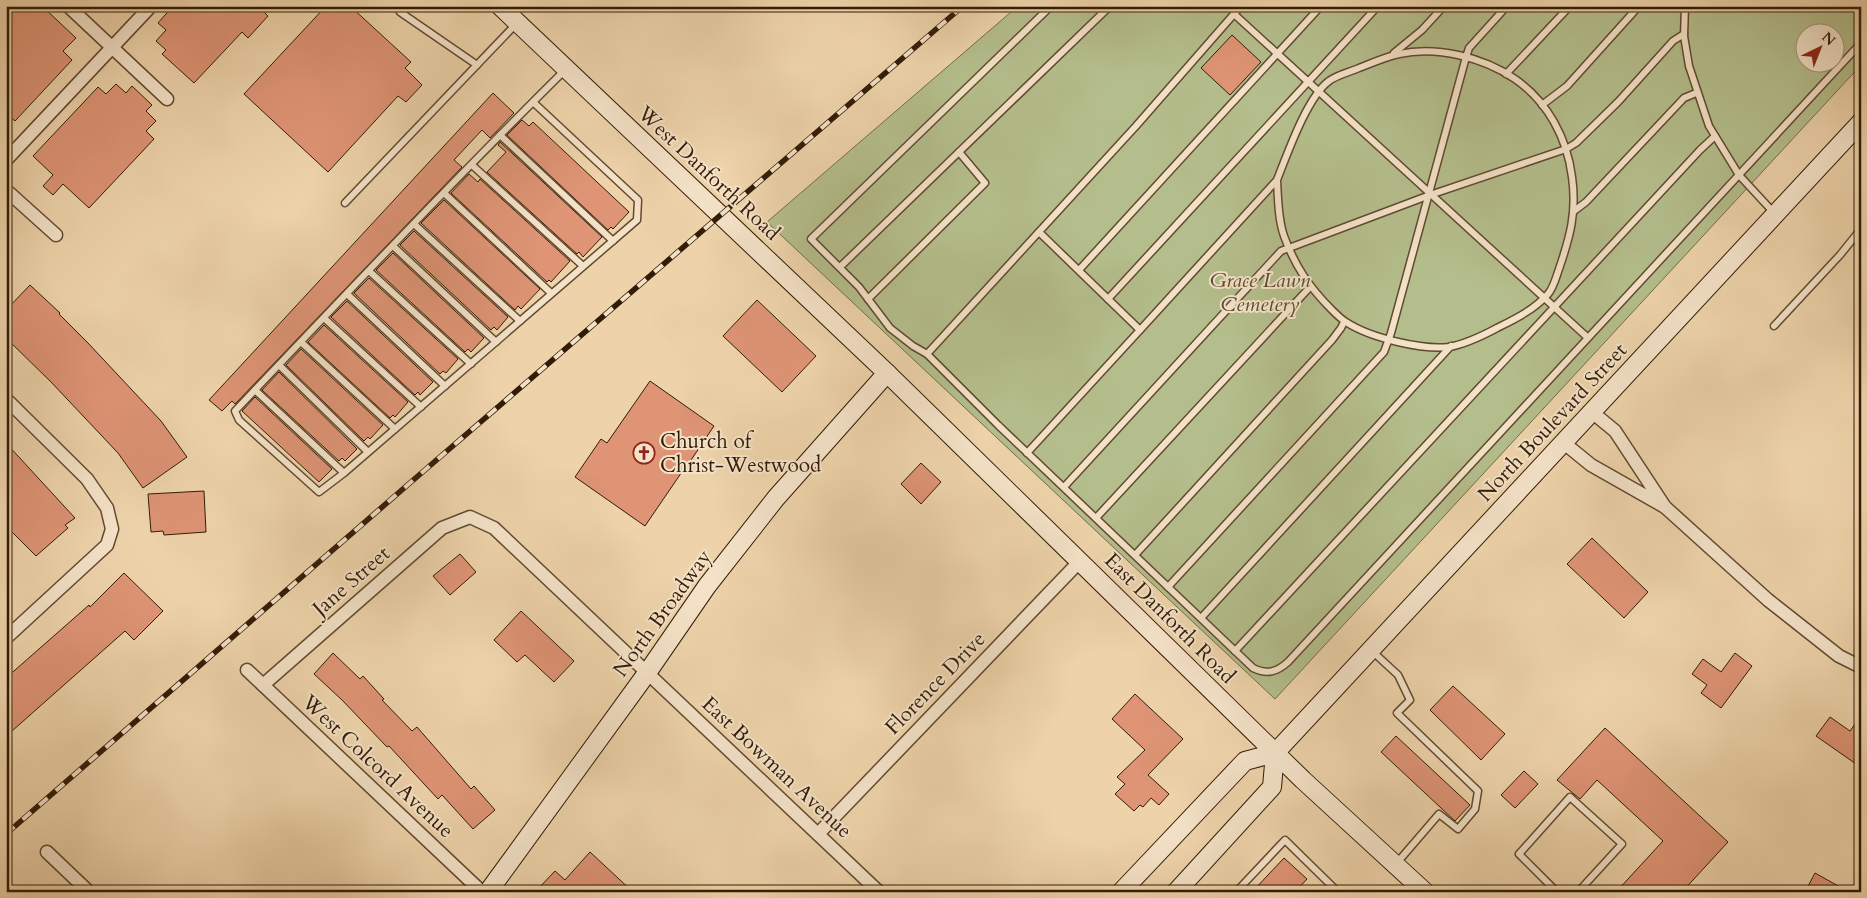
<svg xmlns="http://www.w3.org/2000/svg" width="1867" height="898" font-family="Cardo,serif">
  <rect width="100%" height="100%" fill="#eed3aa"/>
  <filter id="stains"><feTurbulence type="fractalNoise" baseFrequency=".004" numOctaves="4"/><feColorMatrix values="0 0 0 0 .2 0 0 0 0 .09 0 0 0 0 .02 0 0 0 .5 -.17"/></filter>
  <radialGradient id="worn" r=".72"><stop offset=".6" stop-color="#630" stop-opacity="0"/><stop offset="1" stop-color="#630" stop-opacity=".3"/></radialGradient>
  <path fill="#b4be8c" stroke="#736d4a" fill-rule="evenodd" d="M1018,6H1861V65L1275,699L767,222ZM1804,32H1834V62H1804Z"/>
  <g fill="#de9475" stroke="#321c07">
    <polygon points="6,6 42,6 76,38 63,51 72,60 15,121 6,113"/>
    <polygon points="173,6 258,6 268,16 248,38 242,32 194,83 162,54 166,50 156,41 166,30 158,23"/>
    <polygon points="326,6 350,6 411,62 405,68 422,85 406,102 398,96 328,172 244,94"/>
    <polygon points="1232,35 1261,62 1230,95 1201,68"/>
    <polygon points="116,84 126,93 132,86 152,105 146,111 156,121 146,131 154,139 89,208 63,184 53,195 43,186 53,175 33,156 98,87 106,94"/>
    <polygon points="493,93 514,113 490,138 482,130 454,160 462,167 235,404 232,401 222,411 209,400"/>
    <polygon points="522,120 529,126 533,122 629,212 613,229 611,227 608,230 507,135"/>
    <polygon points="500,142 602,237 583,257 579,252 577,254 487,172 506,152 498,145"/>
    <polygon points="469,174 478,182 480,179 570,261 551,282 549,280 547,282 451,193"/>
    <polygon points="444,200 540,289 521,309 518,306 515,310 421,223"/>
    <polygon points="414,231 508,317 497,330 494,327 491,330 400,245"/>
    <polygon points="393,253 484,338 471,352 468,349 465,352 376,270"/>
    <polygon points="369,278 458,359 446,373 443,371 440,374 354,293"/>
    <polygon points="30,285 60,313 59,314 88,343 161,421 187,457 143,488 118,453 51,382 6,338 6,310"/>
    <polygon points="757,300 816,356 782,392 723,336"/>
    <polygon points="347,301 433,382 420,395 418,392 415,395 331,317"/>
    <polygon points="324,325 408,402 395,417 393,415 390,418 308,342"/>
    <polygon points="301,349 383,425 370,439 368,437 364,441 286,365"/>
    <polygon points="279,372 357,449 345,461 342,458 339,461 262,390"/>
    <polygon points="650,381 714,426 689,463 688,463 645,526 575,477 601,439 607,443"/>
    <polygon points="255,397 332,469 319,482 242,411"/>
    <polygon points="6,443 75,518 65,525 68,528 36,556 6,526"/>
    <polygon points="921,463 941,482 921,504 901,484"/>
    <polygon points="204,491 206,532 164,535 163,531 151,532 148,494"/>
    <polygon points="1592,538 1648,592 1624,618 1567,564"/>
    <polygon points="460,554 476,572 450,595 433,576"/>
    <polygon points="124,573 163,611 134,640 125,631 12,731 6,724 6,678 89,605 90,607"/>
    <polygon points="521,611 574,661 554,682 525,655 517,662 494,640"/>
    <polygon points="333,653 360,679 363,676 384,699 382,700 412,731 417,727 471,789 474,786 495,810 473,829 442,795 438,799 389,746 387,747 342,700 314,674"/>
    <polygon points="1735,653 1752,666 1721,708 1701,693 1707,685 1692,674 1703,659 1721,672"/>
    <polygon points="1453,686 1505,734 1481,760 1430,710"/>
    <polygon points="1135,694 1183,739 1148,775 1169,794 1159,805 1151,798 1143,807 1140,805 1134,811 1115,794 1125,784 1117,777 1145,750 1112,719"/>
    <polygon points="1861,716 1861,757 1856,764 1816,736 1830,717 1850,731"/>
    <polygon points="1605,728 1728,842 1682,892 1616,892 1663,841 1597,780 1580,799 1557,780"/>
    <polygon points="1396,736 1470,805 1455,821 1381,752"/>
    <polygon points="1524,771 1538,784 1515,808 1501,795"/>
    <polygon points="590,852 633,892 535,892 555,871 565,880"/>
    <polygon points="1284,858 1307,879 1295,892 1252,892"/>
    <polygon points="1815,873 1849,892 1805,892"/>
  </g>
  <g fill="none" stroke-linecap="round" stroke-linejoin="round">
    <g stroke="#614a30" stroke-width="9">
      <g id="lane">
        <polyline points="397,6 400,12 477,65"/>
        <path d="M1241,6L1136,126L927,354L998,425L1253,668C1267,675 1277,672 1288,662L1861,43"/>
        <polyline points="1685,6 1684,36 1689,66 1709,126 1739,175 1775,214"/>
        <polyline points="1234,14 1587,337"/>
        <polyline points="1394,53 1422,30 1444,6"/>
        <polyline points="1506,74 1570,6"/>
        <path d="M533,102L638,200L637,220L344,473L319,492L239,420L235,411C344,296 453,181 565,70"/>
        <polyline points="1542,105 1567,86 1639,6"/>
        <polyline points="500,135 613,241"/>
        <polyline points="472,165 583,266"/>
        <polyline points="444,193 551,293"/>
        <polyline points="345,203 517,23"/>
        <polyline points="1574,211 1586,202 1684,98 1696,93"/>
        <polyline points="414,224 520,321"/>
        <polyline points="393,246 496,342"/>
        <polyline points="840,267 1110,6"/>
        <polyline points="1079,270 1321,6"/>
        <polyline points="369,271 471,364"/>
        <polyline points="347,294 445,386"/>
        <polyline points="868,299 985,183 959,152"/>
        <polyline points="1108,299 1378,6"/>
        <polyline points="324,318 421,407"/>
        <polyline points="1774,326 1840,255 1861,229"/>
        <path d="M1140,330L1277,180C1287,155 1307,97 1329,81C1337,75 1350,72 1359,68C1372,63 1385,57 1399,54C1437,46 1483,57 1515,79C1548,102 1567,138 1572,177C1577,212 1570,237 1559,269C1556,277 1554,287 1548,294C1534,310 1515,319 1497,328C1482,336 1466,344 1449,347C1432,349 1415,346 1398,342C1381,338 1361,332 1346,322C1341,319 1336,314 1332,310C1309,287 1295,266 1284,236C1278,219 1278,198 1277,180"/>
        <polyline points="301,342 395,429"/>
        <polyline points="927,354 913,346 890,328 859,287 811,239 1051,6"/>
        <polyline points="279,365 368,452"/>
        <polyline points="255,390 344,473"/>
        <polyline points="1027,453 1140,330 1039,232"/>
        <polyline points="1064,487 1281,251 1430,195 1566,149 1576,143 1618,102 1673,41 1684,34"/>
        <polyline points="1096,518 1310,287"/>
        <polyline points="1135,555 1332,340 1341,328 1344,322"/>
        <polyline points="1168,587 1384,352 1391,333 1466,57 1469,48 1507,6"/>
        <polyline points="1201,618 1451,346"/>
        <polyline points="1235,651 1700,150 1715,136"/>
        <polyline points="1372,651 1398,675 1410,700 1397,713 1478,791 1475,809 1458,829 1439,814 1396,864"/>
        <polyline points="1236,892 1285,840 1338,892"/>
        <polyline points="1557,892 1519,854 1570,797 1622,844 1578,892"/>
      </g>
    </g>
    <g stroke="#614a30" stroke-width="15">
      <g id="street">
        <polyline points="68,6 167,99"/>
        <polyline points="6,160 151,6"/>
        <polyline points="6,190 56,235"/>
        <polyline points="6,399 87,479 107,508 112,529 107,545 6,638"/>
        <polyline points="1564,443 1591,465 1665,507 1615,431 1592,412"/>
        <polyline points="1665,507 1768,600 1839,656 1861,667"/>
        <polyline points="247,670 482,892"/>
        <polyline points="263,685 442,528 470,517 494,528 879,892"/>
        <polyline points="818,834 1080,561"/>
        <polyline points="47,852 89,892"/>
      </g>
    </g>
    <g stroke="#321c07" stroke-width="20">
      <g id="secondary">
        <polyline points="500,6 887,373 1303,780 1425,892"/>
        <polyline points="488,892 647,673 707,586 776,498 887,373"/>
        <polyline points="1121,892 1245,761 1275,753 1861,122"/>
        <polyline points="1176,892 1272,787 1275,753"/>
      </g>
    </g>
    <use href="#lane" stroke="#f4e2c8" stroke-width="6"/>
    <use href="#street" stroke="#f4e2c8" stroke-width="12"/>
    <use href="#secondary" stroke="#f4e2c8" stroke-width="18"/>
    <g stroke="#321c07" stroke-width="5.5">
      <polyline id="rail" points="6,834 411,482 963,6"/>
    </g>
    <use href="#rail" stroke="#f4e2c8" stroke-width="4" stroke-dasharray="11" stroke-linecap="butt"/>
  </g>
  <defs>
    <g id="church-ring" transform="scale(1.125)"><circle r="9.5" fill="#f4e2c8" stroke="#8f2418" stroke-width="1.5"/><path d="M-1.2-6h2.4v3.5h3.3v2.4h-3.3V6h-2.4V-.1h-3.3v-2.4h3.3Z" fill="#8f2418"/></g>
  </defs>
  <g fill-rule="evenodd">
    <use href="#church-ring" x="644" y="453"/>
  </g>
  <g text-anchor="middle" stroke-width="4" stroke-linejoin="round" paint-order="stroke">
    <g font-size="21" fill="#321c07" stroke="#f4e2c8">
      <text transform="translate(709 173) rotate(43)" y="7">West Danforth Road</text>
      <text transform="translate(1552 422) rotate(-47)" y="7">North Boulevard Street</text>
      <text transform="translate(351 581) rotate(-41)" y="7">Jane Street</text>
      <text transform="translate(662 613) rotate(-54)" y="7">North Broadway</text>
      <text transform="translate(1170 618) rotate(45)" y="7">East Danforth Road</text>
      <text transform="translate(935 683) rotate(-46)" y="7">Florence Drive</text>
      <text transform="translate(378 766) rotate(43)" y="7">West Colcord Avenue</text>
      <text transform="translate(777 767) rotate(43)" y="7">East Bowman Avenue</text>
    </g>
    <g font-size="21" font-style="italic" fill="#594d2f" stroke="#f4e2c8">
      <text x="1260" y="287">Grace Lawn<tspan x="1260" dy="24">Cemetery</tspan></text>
    </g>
    <g font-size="21" fill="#321c07" stroke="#f4e2c8" text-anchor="start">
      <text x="660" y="448">Church of<tspan x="660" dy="24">Christ-Westwood</tspan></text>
    </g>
  </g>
  <rect width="1867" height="898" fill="none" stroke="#eed3aa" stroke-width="25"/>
  <rect x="8" y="8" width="1852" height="883" fill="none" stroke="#321c07" stroke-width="2.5"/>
  <rect x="12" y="12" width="1842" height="873" fill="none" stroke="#321c07"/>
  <g transform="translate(1820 48) rotate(43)"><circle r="24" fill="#f4e2c8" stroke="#a6937b"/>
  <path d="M0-4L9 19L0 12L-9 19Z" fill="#8f2418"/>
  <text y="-8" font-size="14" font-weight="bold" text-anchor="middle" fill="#321c07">N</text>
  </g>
  <rect width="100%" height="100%" filter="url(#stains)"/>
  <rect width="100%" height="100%" fill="url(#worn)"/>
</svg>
